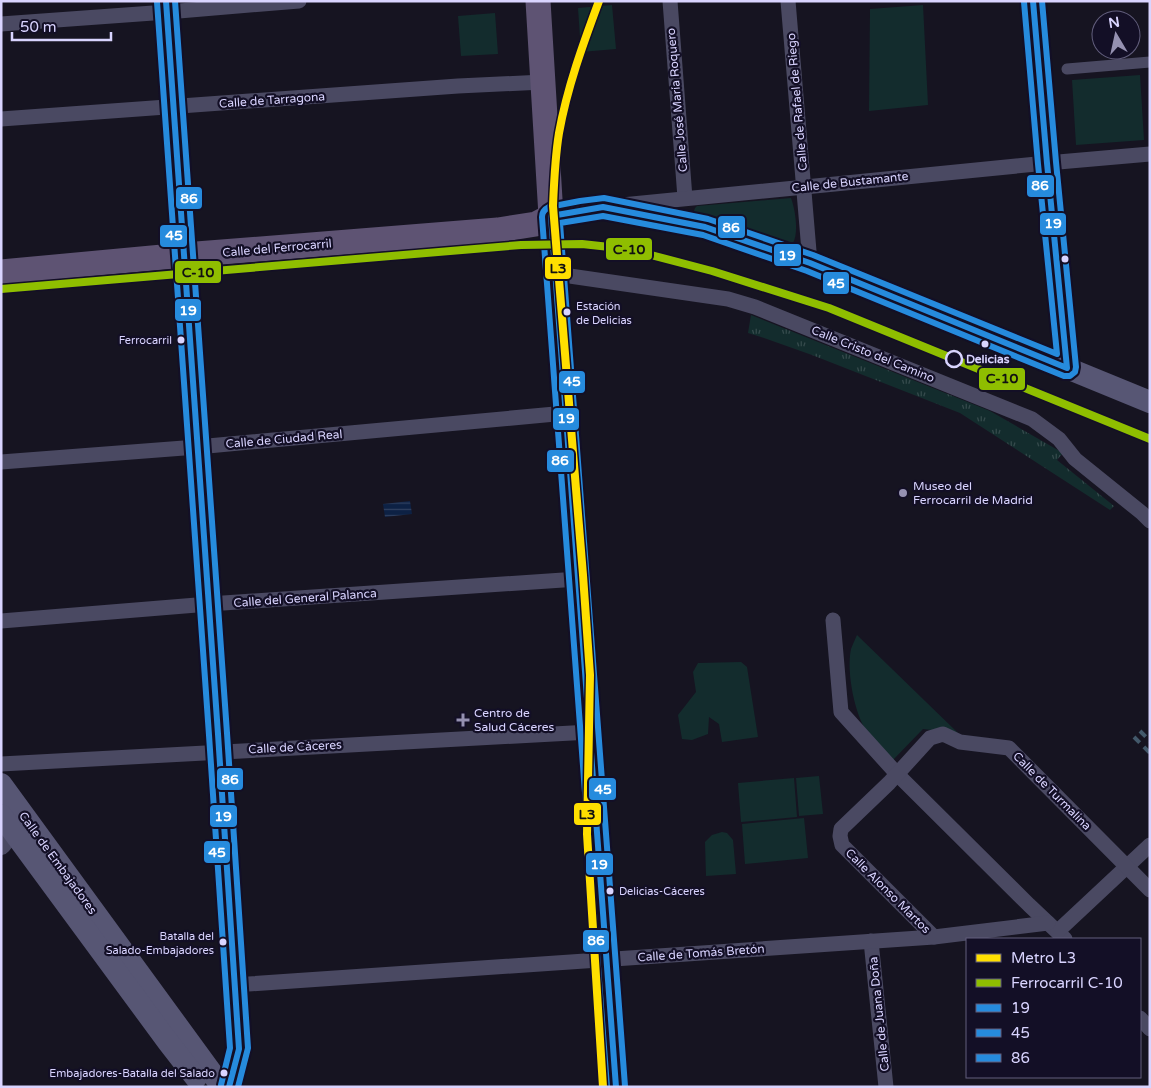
<svg xmlns="http://www.w3.org/2000/svg" width="1151" height="1088" font-family="'Varela Round',sans-serif">
  <defs>
    <pattern id="grass-tufts" width="24" height="20" patternUnits="userSpaceOnUse" patternTransform="scale(1.25)"><rect width="24" height="20" fill="#132c2d"/><path d="M3 7l-1-3M5 7V3M7 7l1-3M15 17l-1-3M17 17v-4M19 17l1-3" fill="none" stroke="#354a4c"/></pattern>
    <pattern id="water-rules" width="6" height="5" patternUnits="userSpaceOnUse" patternTransform="scale(1.25)"><rect width="6" height="5" fill="#0d2144"/><path d="M0 2.5h6" fill="none" stroke="#304060"/></pattern>
  </defs>
  <rect width="100%" height="100%" fill="#161421"/>
  <polygon fill="url(#grass-tufts)" points="751,315 990,411 1063,453 1057,460 1114,506 1110,510 960,413 812,355 761,337 748,333"/>
  <g fill="#132c2d">
    <polygon points="612,5 616,49 581,52 578,8"/>
    <polygon points="923,5 928,105 869,111 870,9"/>
    <polygon points="495,13 498,54 461,56 458,16"/>
    <polygon points="1140,75 1144,140 1076,145 1072,80"/>
    <path d="M791,198C795,209 799,232 793,243H791L696,213L694,211L695,208L697,206Z"/>
    <path d="M857,635L958,733L923,729L891,762C884,754 875,745 869,735C855,717 846,672 851,649C853,644 855,639 857,635Z"/>
    <polygon points="741,662 747,667 758,737 722,742 719,724 709,717 708,734 692,740 682,739 678,715 696,692 693,672 698,663"/>
    <polygon points="819,776 823,814 799,816 796,778"/>
    <polygon points="794,778 797,817 741,822 738,783"/>
    <polygon points="804,818 808,858 745,864 742,824"/>
    <polygon points="722,832 727,833 733,840 736,874 706,876 705,842 712,835"/>
  </g>
  <polygon fill="url(#water-rules)" points="410,501 412,514 385,517 383,504"/>
  <g fill="none" stroke-linecap="round" stroke-linejoin="round">
    <polyline stroke="#4a4962" stroke-width="11" points="1067,69 1150,62"/>
    <g stroke="#4a4962" stroke-width="15">
      <polyline points="166,1 218,734 239,1049 229,1087"/>
      <polyline points="670,1 685,198"/>
      <polyline points="788,1 810,263"/>
      <polyline points="1,24 167,12 299,1"/>
      <polyline points="1,119 458,86 543,82"/>
      <polyline points="622,205 1047,163 1150,154"/>
      <polyline points="556,274 728,299 755,307 1032,419 1059,439 1075,459 1142,513 1150,521"/>
      <polyline points="1,462 197,447 566,413"/>
      <polyline points="833,620 841,712 897,774 1029,905 1065,939"/>
      <polyline points="1,621 209,604 578,579"/>
      <polyline points="1,764 590,732"/>
      <polyline points="1058,931 1150,845"/>
      <polyline points="934,937 842,845 840,836 841,829 889,783 930,738 943,734 960,742 1009,748 1150,890"/>
      <polyline points="871,941 886,1087"/>
      <polyline points="234,985 934,937 1048,923"/>
      <polyline points="1140,1018 1150,1029"/>
    </g>
    <g stroke="#4a4962" stroke-width="20">
      <polyline points="1033,1 1047,163 1067,368"/>
      <polyline points="1,845 13,830 17,817"/>
    </g>
    <g stroke="#575674" stroke-width="22">
      <polyline points="551,216 581,210 603,207 705,227 810,263 1150,402"/>
      <polyline points="1,784 222,1087"/>
      <polyline points="1,815 168,1042 196,1078"/>
    </g>
    <g stroke="#5e5373" stroke-width="25">
      <polyline points="538,1 551,216 616,1087"/>
      <polyline points="1,272 184,255 498,230 536,224 551,216"/>
    </g>
    <g stroke="#43596b" stroke-width="4" stroke-dasharray="8 6" stroke-linecap="butt">
      <polyline points="1140,731 1150,741"/>
      <polyline points="1134,737 1150,753"/>
    </g>
    <g stroke="#130f26" stroke-width="10">
      <g id="bus-1">
        <polyline points="166,1 218,734 239,1049 229,1087"/>
        <polyline points="616,1087 551,216 603,207 705,227 810,263 1067,368 1047,163 1033,1"/>
      </g>
    </g>
    <g stroke="#130f26" stroke-width="10">
      <g id="bus-2">
        <polyline points="157,2 209,735 230,1048 221,1085"/>
        <polyline points="625,1086 560,223 603,216 703,235 807,271 1064,376 1070,376 1075,372 1076,367 1056,162 1042,1"/>
      </g>
    </g>
    <g stroke="#130f26" stroke-width="10">
      <g id="bus-3">
        <polyline points="175,1 227,733 248,1048 238,1087"/>
        <path d="M607,1087L542,217C542,212 545,209 549,207L580,201L604,198L708,219L813,255L1057,354L1038,164L1024,2"/>
      </g>
    </g>
    <use href="#bus-1" stroke="#268bdd" stroke-width="6"/>
    <use href="#bus-2" stroke="#268bdd" stroke-width="6"/>
    <use href="#bus-3" stroke="#268bdd" stroke-width="6"/>
    <g stroke="#130f26" stroke-width="11">
      <polyline id="rail-1" points="1,289 521,245 582,244 628,249 712,271 829,308 1150,439"/>
    </g>
    <use href="#rail-1" stroke="#8fbe00" stroke-width="8"/>
    <g stroke="#130f26" stroke-width="11">
      <path id="metro-1" d="M599,1C583,44 567,88 559,133C555,157 554,182 553,206L583,575L590,675L587,834L603,1087"/>
    </g>
    <use href="#metro-1" stroke="#ffdf00" stroke-width="8"/>
  </g>
  <g fill="#d9d4ff" stroke="#130f26" stroke-width="2">
    <circle cx="1065" cy="259" r="4.5"/>
    <circle cx="567" cy="312" r="4.5"/>
    <circle cx="181" cy="340" r="4.5"/>
    <circle cx="985" cy="344" r="4.5"/>
    <circle cx="610" cy="891" r="4.5"/>
    <circle cx="223" cy="942" r="4.5"/>
    <circle cx="224" cy="1073" r="4.5"/>
  </g>
  <circle fill="#130f26" stroke="#d9d4ff" stroke-width="2.5" cx="954" cy="359" r="8"/>
  <g fill="#9591b1" stroke="#130f26" stroke-width="2">
    <circle cx="903" cy="493" r="5"/>
    <path d="M460.5 712.5h5v5h5v5h-5v5h-5v-5h-5v-5h5z"/>
  </g>
  <g text-anchor="middle" stroke-width="4.5" stroke-linejoin="round" paint-order="stroke">
    <g font-size="11" fill="#d9d4ff" stroke="#130f26" text-anchor="end">
      <text x="576" y="310" text-anchor="start">Estación<tspan x="576" dy="14">de Delicias</tspan></text>
      <text x="172" y="344">Ferrocarril</text>
      <text x="619" y="895" text-anchor="start">Delicias-Cáceres</text>
      <text x="214" y="940">Batalla del<tspan x="214" dy="14">Salado-Embajadores</tspan></text>
      <text x="215" y="1077">Embajadores-Batalla del Salado</text>
    </g>
    <g font-size="12" fill="#d9d4ff" stroke="#130f26">
      <text transform="translate(272 100) rotate(-4)" y="4">Calle de Tarragona</text>
      <text transform="translate(677 100) rotate(-95)" y="4">Calle José María Roquero</text>
      <text transform="translate(797 102) rotate(-95)" y="4">Calle de Rafael de Riego</text>
      <text transform="translate(850 182) rotate(-6)" y="4">Calle de Bustamante</text>
      <text transform="translate(277 248) rotate(-5)" y="4">Calle del Ferrocarril</text>
      <text transform="translate(873 354) rotate(22)" y="4">Calle Cristo del Camino</text>
      <text transform="translate(284 439) rotate(-5)" y="4">Calle de Ciudad Real</text>
      <text transform="translate(305 598) rotate(-4)" y="4">Calle del General Palanca</text>
      <text transform="translate(295 747) rotate(-3)" y="4">Calle de Cáceres</text>
      <text transform="translate(1052 791) rotate(45)" y="4">Calle de Turmalina</text>
      <text transform="translate(58 863) rotate(54)" y="4">Calle de Embajadores</text>
      <text transform="translate(888 891) rotate(45)" y="4">Calle Alonso Martos</text>
      <text transform="translate(701 953) rotate(-4)" y="4">Calle de Tomás Bretón</text>
      <text transform="translate(879 1014) rotate(-96)" y="4">Calle de Juana Doña</text>
    </g>
    <g font-size="12" font-weight="bold" fill="#d9d4ff" stroke="#130f26" text-anchor="start">
      <text x="966" y="363">Delicias</text>
    </g>
    <g font-size="12" fill="#d9d4ff" stroke="#130f26" text-anchor="start">
      <text x="913" y="490">Museo del<tspan x="913" dy="14">Ferrocarril de Madrid</tspan></text>
      <text x="474" y="717">Centro de<tspan x="474" dy="14">Salud Cáceres</tspan></text>
    </g>
  </g>
  <g stroke="#130f26" stroke-width="2">
    <rect x="1026" y="174" width="29" height="24" rx="5" fill="#268bdd"/>
    <rect x="175" y="186" width="28" height="24" rx="5" fill="#268bdd"/>
    <rect x="1039" y="212" width="28" height="24" rx="5" fill="#268bdd"/>
    <rect x="717" y="215" width="29" height="24" rx="5" fill="#268bdd"/>
    <rect x="159" y="224" width="29" height="24" rx="5" fill="#268bdd"/>
    <rect x="605" y="237" width="48" height="24" rx="5" fill="#8fbe00"/>
    <rect x="773" y="243" width="29" height="24" rx="5" fill="#268bdd"/>
    <rect x="544" y="256" width="28" height="24" rx="5" fill="#ffdf00"/>
    <rect x="174" y="260" width="48" height="24" rx="5" fill="#8fbe00"/>
    <rect x="822" y="271" width="28" height="24" rx="5" fill="#268bdd"/>
    <rect x="174" y="298" width="28" height="24" rx="5" fill="#268bdd"/>
    <rect x="978" y="367" width="48" height="24" rx="5" fill="#8fbe00"/>
    <rect x="558" y="370" width="28" height="24" rx="5" fill="#268bdd"/>
    <rect x="552" y="407" width="28" height="24" rx="5" fill="#268bdd"/>
    <rect x="546" y="449" width="29" height="24" rx="5" fill="#268bdd"/>
    <rect x="216" y="767" width="28" height="24" rx="5" fill="#268bdd"/>
    <rect x="588" y="777" width="29" height="24" rx="5" fill="#268bdd"/>
    <rect x="573" y="802" width="29" height="24" rx="5" fill="#ffdf00"/>
    <rect x="209" y="804" width="29" height="24" rx="5" fill="#268bdd"/>
    <rect x="203" y="840" width="28" height="24" rx="5" fill="#268bdd"/>
    <rect x="585" y="852" width="29" height="24" rx="5" fill="#268bdd"/>
    <rect x="582" y="929" width="28" height="24" rx="5" fill="#268bdd"/>
  </g>
  <g font-size="14" text-anchor="middle" font-weight="bold" fill="#fff">
    <text x="1040" y="190">86</text>
    <text x="189" y="203">86</text>
    <text x="1053" y="228">19</text>
    <text x="731" y="232">86</text>
    <text x="174" y="240">45</text>
    <text x="787" y="260">19</text>
    <text x="836" y="288">45</text>
    <text x="188" y="315">19</text>
    <text x="572" y="386">45</text>
    <text x="566" y="423">19</text>
    <text x="560" y="465">86</text>
    <text x="230" y="784">86</text>
    <text x="603" y="794">45</text>
    <text x="223" y="821">19</text>
    <text x="217" y="857">45</text>
    <text x="599" y="869">19</text>
    <text x="596" y="945">86</text>
  </g>
  <g font-size="14" text-anchor="middle" font-weight="bold" fill="#111">
    <text x="629" y="254">C-10</text>
    <text x="558" y="273">L3</text>
    <text x="198" y="277">C-10</text>
    <text x="1002" y="383">C-10</text>
    <text x="587" y="819">L3</text>
  </g>
  <rect width="1151" height="1088" fill="none" stroke="#d9d4ff" stroke-width="5"/>
  <rect x="966" y="938" width="175" height="140" fill="#130f26" stroke="#625e7d"/>
  <rect x="976" y="954" width="25" height="8" fill="#ffdf00" stroke="#625e7d"/>
  <text x="1011" y="963" font-size="15" fill="#d9d4ff">Metro L3</text>
  <rect x="976" y="979" width="25" height="8" fill="#8fbe00" stroke="#625e7d"/>
  <text x="1011" y="988" font-size="15" fill="#d9d4ff">Ferrocarril C-10</text>
  <rect x="976" y="1004" width="25" height="8" fill="#268bdd" stroke="#625e7d"/>
  <text x="1011" y="1013" font-size="15" fill="#d9d4ff">19</text>
  <rect x="976" y="1029" width="25" height="8" fill="#268bdd" stroke="#625e7d"/>
  <text x="1011" y="1038" font-size="15" fill="#d9d4ff">45</text>
  <rect x="976" y="1054" width="25" height="8" fill="#268bdd" stroke="#625e7d"/>
  <text x="1011" y="1063" font-size="15" fill="#d9d4ff">86</text>
  <g transform="translate(1116 35) rotate(351)"><circle r="24" fill="#130f26" stroke="#625e7d"/>
  <path d="M0-4L9 19L0 12L-9 19Z" fill="#9591b1"/>
  <text y="-8" font-size="14" font-weight="bold" text-anchor="middle" fill="#d9d4ff">N</text>
  </g>
  <path d="M12 32v8h99v-8" fill="none" stroke="#d9d4ff" stroke-width="2.5"/>
  <text x="20" y="32" font-size="15" fill="#d9d4ff" stroke="#130f26" stroke-width="4" paint-order="stroke">50 m</text>
</svg>
